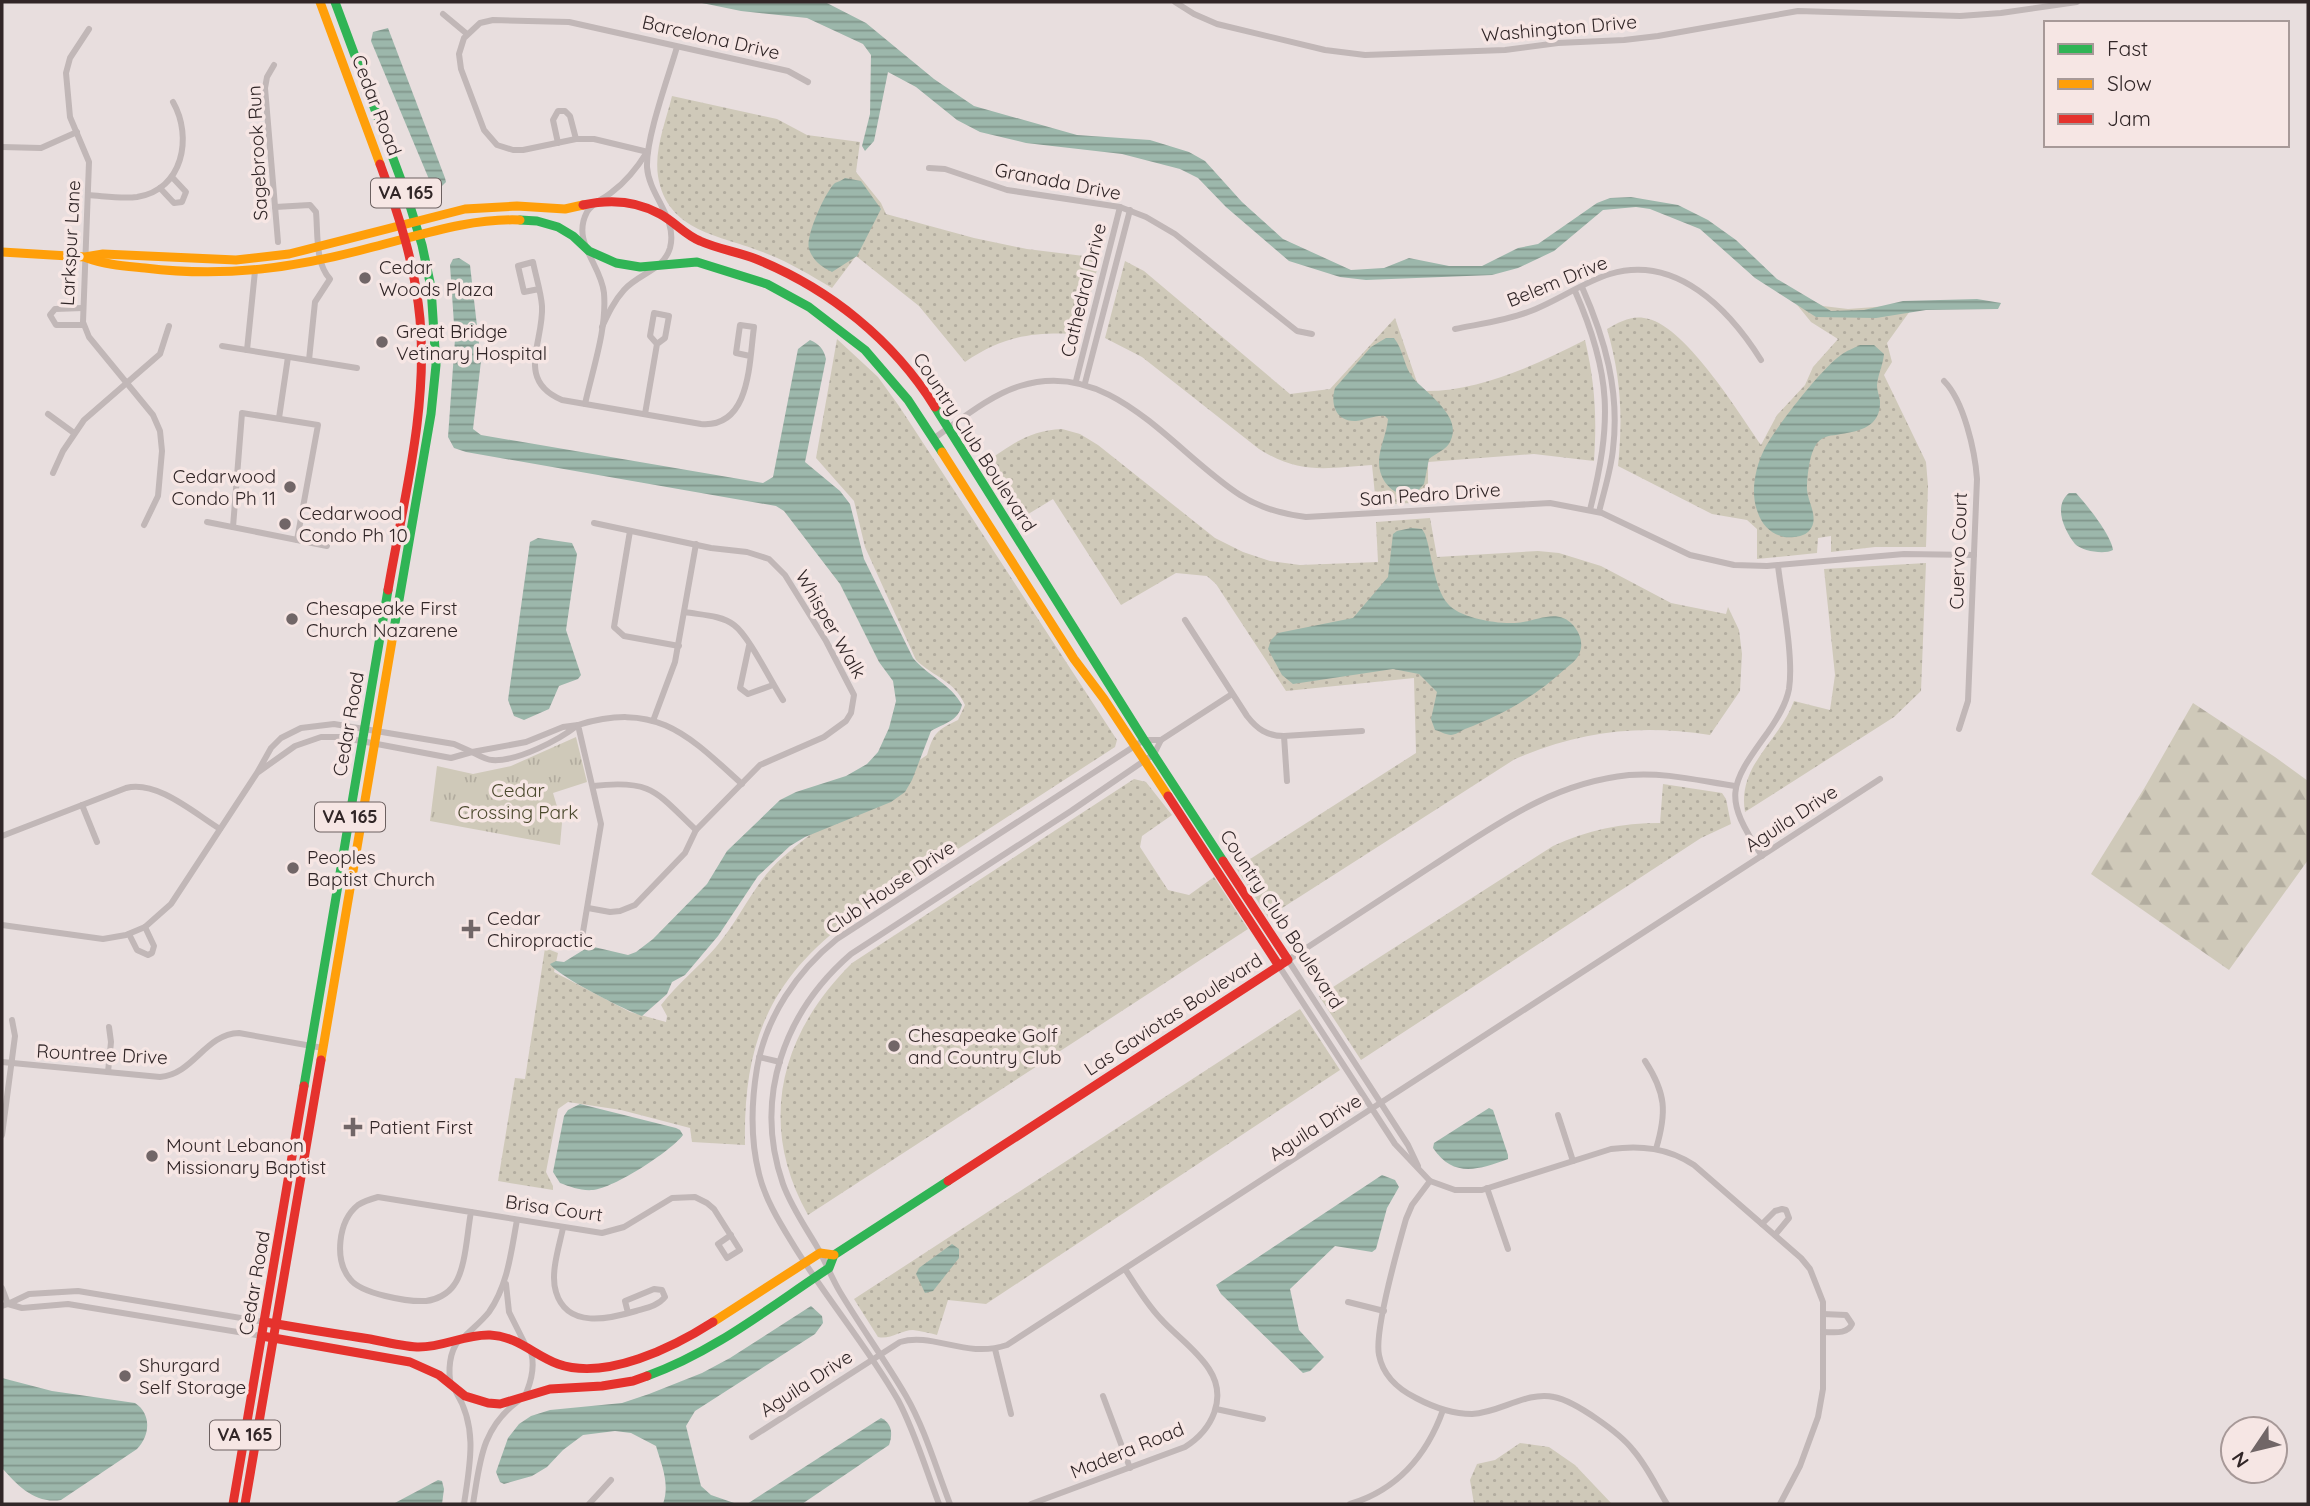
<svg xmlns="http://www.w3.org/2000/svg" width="2310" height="1506" font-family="Quicksand,sans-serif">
  <defs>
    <pattern id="grass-dots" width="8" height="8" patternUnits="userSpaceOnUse" patternTransform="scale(1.75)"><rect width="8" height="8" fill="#cfc9b9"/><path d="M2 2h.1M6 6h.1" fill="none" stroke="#b2ac9f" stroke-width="1.8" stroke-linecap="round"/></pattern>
    <pattern id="forest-firs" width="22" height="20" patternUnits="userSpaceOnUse" patternTransform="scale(1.75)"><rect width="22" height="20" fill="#cfc9b9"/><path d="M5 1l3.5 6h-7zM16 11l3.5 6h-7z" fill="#b2ac9f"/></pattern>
    <pattern id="park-tufts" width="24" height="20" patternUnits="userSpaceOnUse" patternTransform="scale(1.75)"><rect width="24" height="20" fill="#cfc9b9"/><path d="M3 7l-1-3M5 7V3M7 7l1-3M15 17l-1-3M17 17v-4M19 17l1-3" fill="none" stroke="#b2ac9f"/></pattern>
    <pattern id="water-rules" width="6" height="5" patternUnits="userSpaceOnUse" patternTransform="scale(1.75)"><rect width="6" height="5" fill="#9cb7ab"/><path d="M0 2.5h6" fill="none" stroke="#80958b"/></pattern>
  </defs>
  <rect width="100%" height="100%" fill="#e8dede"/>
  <g fill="url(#grass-dots)">
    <path d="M672,96L777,119L807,135L860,142L856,172L881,203L886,214L974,238L1027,249L1100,258L1080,334C1033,332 1005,335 965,362L919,306L856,256L832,288C810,275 789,262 765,253C722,235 667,233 658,176C654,149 666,121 672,96Z"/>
    <path d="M1125,261L1144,271L1290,394L1330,389L1395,318L1420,391C1476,393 1536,365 1585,340C1595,383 1597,417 1594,461L1534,454L1428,462V502L1376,505L1372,465C1327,468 1300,475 1259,449L1142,357L1105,338Z"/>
    <path d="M1781,285L1823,306L1848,309L1915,304L1887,343L1892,362L1884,375L1926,462L1928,486L1926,547H1875L1831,552V536L1818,538L1817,553L1757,559V529L1747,520L1712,514L1618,466C1623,416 1621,377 1607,329C1620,322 1630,316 1644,318C1683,322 1739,413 1761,445L1777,415L1805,385L1813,367L1838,339L1811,322Z"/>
    <path d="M837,339L878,377L899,406L1117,740L1115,747L853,917C770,978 743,1042 745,1145L692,1142L690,1128L621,1110L568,1102L558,1109L546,1172L553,1186V1190L498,1181L515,1078L525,1079L545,948L558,953L554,972L630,1012L666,1022L667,1016L661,1005C678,983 699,967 716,947C741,918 754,882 783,857C826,819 880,787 927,755C934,732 937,730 958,720L965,705C954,680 935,678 916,660L865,547L854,501L816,458Z"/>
    <path d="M1062,429L1080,434L1098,445L1215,538L1243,552L1270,561L1300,565L1378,562L1376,522L1430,518L1437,557L1538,551L1559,553L1601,566L1671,603L1726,614L1728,607L1739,630L1742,654L1740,691L1710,735C1639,724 1581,731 1515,759L1268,917L1236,868L1416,753L1414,678L1286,691L1216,584L1207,576L1176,573L1121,605L1053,499L1020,519L984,463C1012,445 1027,431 1062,429Z"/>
    <path d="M1926,563L1921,691L1894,717L1745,812C1737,765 1779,742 1794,701L1830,710L1835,675L1824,569Z"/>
    <path d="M1134,779L1146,782L1172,815L1142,836L1140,847L1168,890L1189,895L1214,877L1248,929L808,1215C757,1124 780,1034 852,963Z"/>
    <path d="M1663,784L1722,793L1726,799L1731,824L1701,838L1361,1060L1319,996L1553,846C1587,830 1622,823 1660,823Z"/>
    <path d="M1300,1009L1340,1070L986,1304L948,1300L937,1335C930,1333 921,1331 913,1330C901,1330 890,1340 878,1337L854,1299Z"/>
    <polygon points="1520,1443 1549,1447 1575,1465 1612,1504 1474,1504 1470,1480 1477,1464 1495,1460"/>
  </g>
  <polygon fill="url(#forest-firs)" points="2193,703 2275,757 2308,781 2308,860 2229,970 2091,874 2145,787"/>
  <polygon fill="url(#park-tufts)" points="576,737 587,782 553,793 562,823 560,845 430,821 437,766 473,774 511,766"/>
  <g fill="url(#water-rules)">
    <polygon points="697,2 825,2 866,23 934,79 974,106 1077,135 1150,140 1189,152 1205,161 1242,202 1283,239 1351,270 1384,268 1409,258 1449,266 1482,266 1518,248 1538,244 1597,203 1610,198 1631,197 1678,205 1708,220 1736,240 1777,279 1831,311 1864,310 1903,301 1977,299 2001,303 1998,309 1926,310 1876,318 1816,317 1755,278 1700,229 1650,209 1636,207 1603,210 1554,251 1518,268 1492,275 1366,280 1340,277 1289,261 1226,207 1198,178 1180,169 1122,154 1026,143 980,132 957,120 916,87 888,72 874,141 865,151 862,146 870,114 871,55 863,44 807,18 741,11"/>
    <polygon points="388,28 445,178 446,182 441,187 434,187 431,184 371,41 373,32"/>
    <path d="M845,178L861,181L881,209L857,256L832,272C822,267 813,261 809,249C805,237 825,192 835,183C838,182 842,180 845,178Z"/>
    <path d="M459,258L470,265L481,361L473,429L481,435L763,483L773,477L798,349L810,340C819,344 824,349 826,359L805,462L840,491L850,504L864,559L913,658C928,676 951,684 962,705C958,721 945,723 931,731L912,780L905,792L891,802L805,837L790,846L758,876L718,936L685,975L672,982L667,994L642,1016C625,1010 558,976 550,964L556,961L564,962L585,949L594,947L628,955L636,952L653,939L707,884L727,851L780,800L796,792L846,776L867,764L878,752L889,728L896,701L893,681L879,662L840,584L784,511L776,506L466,452L454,448L448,437L455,339L450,265L453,259Z"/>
    <path d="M1386,338H1394C1403,349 1404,367 1413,378C1426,393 1464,417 1450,442C1447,449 1435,454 1429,459L1424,484L1414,495C1395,498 1379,482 1379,462C1379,448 1387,433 1388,419L1385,416C1375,415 1366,420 1356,421C1336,422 1330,404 1335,388L1371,347Z"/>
    <path d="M1860,345H1874L1884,354C1883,365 1878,374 1877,385C1877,391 1879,395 1880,401C1881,426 1861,431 1841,434C1831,436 1824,435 1817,443C1809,454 1807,478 1807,490C1808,503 1820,519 1809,531C1804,537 1791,538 1784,537C1771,534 1762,525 1758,513C1750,494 1755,468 1764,450C1775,428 1821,369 1841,355C1846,351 1854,348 1860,345Z"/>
    <path d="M2069,493H2076C2087,505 2111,535 2113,550C2104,555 2082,551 2075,544C2064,530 2053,506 2069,493Z"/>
    <path d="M1411,528L1422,529L1425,534C1432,554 1434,588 1448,604C1460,619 1506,626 1523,622C1540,619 1559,609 1573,625C1580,633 1584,644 1579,654C1577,660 1570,665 1565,669C1536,696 1502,715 1465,729C1461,731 1455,735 1451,735C1446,735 1440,731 1435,730L1431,719L1437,692L1419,674L1393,669L1293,684L1282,675L1268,649L1271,640L1278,633L1353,618L1388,577L1393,534L1397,531Z"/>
    <polygon points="538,538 572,543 577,554 566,630 581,675 578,679 559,686 549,709 524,720 514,716 508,700 530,542"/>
    <path d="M580,1104L676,1128L680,1130L683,1135C670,1152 614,1188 593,1190C581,1191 571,1187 560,1183L553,1172L564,1116L568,1110Z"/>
    <path d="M1489,1108L1493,1110L1508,1155V1159C1478,1170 1453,1178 1433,1148L1434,1143Z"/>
    <polygon points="1382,1175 1395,1180 1399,1187 1387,1208 1376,1249 1372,1252 1335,1246 1290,1289 1299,1330 1324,1357 1310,1371 1303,1373 1221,1294 1216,1285"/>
    <polygon points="952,1244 959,1249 959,1258 933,1291 925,1293 916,1274 919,1268"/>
    <path d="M811,1306L822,1316L823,1323L815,1334L695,1411L686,1426L701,1486L711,1495L737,1504H663C670,1484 662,1466 656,1446L631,1433L615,1431L583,1435L563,1450L547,1467L532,1476L504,1484L500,1482L496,1472L508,1438L519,1424L531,1416L550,1410L622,1403L649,1394L702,1373L730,1358Z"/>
    <path d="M2,1378L52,1391L135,1403C152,1414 150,1436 137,1449L61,1500C35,1504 18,1486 2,1468Z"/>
    <path d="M881,1418C892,1423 893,1434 889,1445L802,1504H747Z"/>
    <polygon points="438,1480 442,1481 444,1489 442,1504 393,1504"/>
  </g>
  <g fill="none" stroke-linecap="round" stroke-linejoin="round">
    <g stroke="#c1b7b7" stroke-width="6">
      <polyline points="1175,2 1194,14 1217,24 1325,50 1365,55 1505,50 1558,43 1624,40 1658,36 1798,11 1960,16 2001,13 2077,2"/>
      <polyline points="443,14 467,34"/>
      <polyline points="89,29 70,58 66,73 70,117 89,162 83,322 89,337 153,415 160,431 162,451 158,496 144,525"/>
      <polyline points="274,65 267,77 265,88 278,242"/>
      <polyline points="558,143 553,120 558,111 565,111 570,116 576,139"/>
      <polyline points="2,147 41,148 77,132"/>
      <polyline points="648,152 594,139 576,139 523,150 513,150 497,145 484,130 461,69 459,54 464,38 480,23 493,20 569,22 788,71 808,82"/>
      <polyline points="929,168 945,169 1007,190 1120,207 1146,217 1175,234 1297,331 1312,334"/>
      <polyline points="160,188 174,203 182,202 186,192 172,177"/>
      <path d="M88,195C104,196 121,199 137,197C183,190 193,137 173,102"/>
      <path d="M275,207L310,205L316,212C318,233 315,263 330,279L315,302L309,360"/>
      <path d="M1582,287C1605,339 1620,391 1613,449C1611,470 1604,491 1599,512"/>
      <path d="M539,289L524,292L518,266L533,262C536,277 541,292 542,306C544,342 515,380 562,400L701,424C751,428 749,362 754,327L740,325L736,353L750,356"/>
      <path d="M1575,291C1612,375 1612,422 1590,510"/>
      <polyline points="83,308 55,309 50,315 56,325 83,325"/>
      <path d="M602,327C608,314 614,301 624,290C639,273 663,271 670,248C678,218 649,196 647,167C646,137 668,78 677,47"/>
      <path d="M1455,329C1479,324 1504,321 1528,312C1556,302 1581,283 1610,274C1676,254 1729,309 1761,360"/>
      <polyline points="222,346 357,368"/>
      <polyline points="247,350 255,271"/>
      <polyline points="1076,381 1120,207"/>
      <path d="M1944,381C1964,401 1975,451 1977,479L1968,701L1959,729"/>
      <polyline points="1085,383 1130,210"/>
      <path d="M585,404C593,368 607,329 604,293C601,264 571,242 587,212C593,202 604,199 612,192C627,181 637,168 647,152"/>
      <polyline points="48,414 74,433"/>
      <polyline points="645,414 657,344 665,338 669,316 654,313 650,336 657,344"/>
      <polyline points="279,418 288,357"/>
      <path d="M933,439C959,421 990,395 1020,386C1111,357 1172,451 1240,495C1260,508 1282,514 1306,517L1550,503L1602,513L1690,555L1734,565L1767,566L1904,554L1974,555"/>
      <polyline points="53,473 63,451 84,420 160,354 169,326"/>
      <polyline points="207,522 327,546"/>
      <polyline points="233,527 242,413 318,425 297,540"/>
      <polyline points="630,531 614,627 624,636 679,646"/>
      <path d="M685,612C701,615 721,615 734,625C749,636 771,682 783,700"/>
      <path d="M1185,620L1247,716C1257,729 1267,736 1284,736L1362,731"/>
      <polyline points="749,646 740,688 748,694 773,685"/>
      <polyline points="653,721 675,662 696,544"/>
      <path d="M578,725C559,740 517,762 492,760C486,760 478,755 472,752L526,742L563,727Z"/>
      <polyline points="1284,736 1287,781"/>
      <path d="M593,786C652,779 656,792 696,830"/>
      <polyline points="82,805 97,842"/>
      <path d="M2,836L126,788C157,780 194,813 220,829"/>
      <path d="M1762,856C1723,797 1728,787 1768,732C1777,719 1786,705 1789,689C1794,657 1782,599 1778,566"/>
      <polyline points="588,908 610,912 620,911 635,905 685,853 696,830 760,765 824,737 846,721 851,713 854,695 826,641 785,575 769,559 747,552 711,548 594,523"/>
      <polyline points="2,925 103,939 126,935 145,927 171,904 257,773 271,748 281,738 301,728 334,724 454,744 472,752 451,758 340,737 321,737 295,746 257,773"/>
      <path d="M583,932L601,824L578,725C657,701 688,735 742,784"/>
      <polyline points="129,934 137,950 148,955 152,953 154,946 145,927"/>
      <path d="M1279,966L1395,1144L1430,1181L1455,1190H1482L1611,1149C1641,1145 1668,1148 1694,1165L1801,1258L1810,1269L1823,1302V1389L1818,1417L1800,1466L1780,1504"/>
      <polyline points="759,1057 780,1062"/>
      <path d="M1645,1061C1666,1093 1667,1112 1656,1149"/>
      <path d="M2,1062L160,1077C194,1074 205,1034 239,1033L323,1048"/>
      <polyline points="108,1072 111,1042 109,1027"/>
      <polyline points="1558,1115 1573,1161"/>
      <polyline points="2,1135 15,1036 12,1020"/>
      <path d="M1418,1166L1408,1145L1288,960C1336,929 1384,897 1432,866C1496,825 1551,783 1629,775C1665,772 1700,781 1735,786"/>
      <path d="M1430,1181L1412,1205L1406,1219C1398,1247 1374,1331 1379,1355C1383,1376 1398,1389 1416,1398C1433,1407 1452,1414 1472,1414C1500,1413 1526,1391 1554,1397C1575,1401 1620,1433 1633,1450C1647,1466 1656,1486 1667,1504"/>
      <polyline points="1487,1188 1508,1249"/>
      <path d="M378,1197L471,1212C467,1232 466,1269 454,1285C448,1294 436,1300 426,1301C408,1302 361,1294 350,1279C334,1260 338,1221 358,1205C364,1201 371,1199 378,1197Z"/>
      <polyline points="471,1212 602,1233 624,1227 672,1198 695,1197 707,1203 714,1209 740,1250 727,1258 718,1244 731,1235"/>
      <polyline points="1762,1224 1775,1211 1782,1209 1786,1210 1789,1218 1775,1235"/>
      <path d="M563,1228C559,1247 550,1274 556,1292C567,1329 609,1319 636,1311C646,1308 658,1306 665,1297L662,1290L654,1289L625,1301L628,1313"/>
      <polyline points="506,1284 509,1312 525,1344"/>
      <polyline points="2,1288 8,1304 2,1306"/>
      <polyline points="1348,1302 1384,1311"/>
      <path d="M1823,1332C1833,1332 1847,1335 1852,1324L1846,1315L1823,1314"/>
      <polyline points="262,1336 68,1304 22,1308 8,1304 29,1294 78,1291 265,1322"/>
      <path d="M465,1336C473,1328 482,1321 489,1312C508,1285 511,1252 517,1220"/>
      <polyline points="995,1349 1011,1414"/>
      <path d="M451,1386C448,1371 449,1352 459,1340"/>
      <path d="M456,1392C478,1428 470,1464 464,1504"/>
      <polyline points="1103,1396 1130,1468"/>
      <path d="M524,1398C531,1383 536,1365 530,1349"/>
      <polyline points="1216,1409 1263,1419"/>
      <path d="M752,1437L900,1342C933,1332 966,1359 1007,1345L1880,779"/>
      <path d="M473,1504C480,1462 481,1429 518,1401"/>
      <polyline points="589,1504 611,1480"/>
      <path d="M939,1504C926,1470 915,1432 898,1400C866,1344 824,1296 791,1241C778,1220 765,1198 759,1174C750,1138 751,1104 757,1068C766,1017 797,971 837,939L1144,740H1161"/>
      <path d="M950,1504C936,1468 925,1429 906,1396C885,1360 861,1327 840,1292C831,1277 825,1260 816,1245C804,1225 791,1206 783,1184C753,1098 784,1012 851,954L1071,811L1154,754L1161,740L1232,694"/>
      <path d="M1031,1504L1185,1447C1212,1430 1228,1398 1209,1369C1196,1349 1175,1335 1160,1318C1146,1303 1136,1286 1125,1269"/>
      <path d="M1350,1504C1397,1490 1427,1455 1443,1410"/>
    </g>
    <g stroke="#30b455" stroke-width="9">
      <polyline points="335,2 407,196 422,245 431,287 436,365 431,414 394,629"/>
      <polyline points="520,220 537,221 558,227 573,236 589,251 616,263 640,267 697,262 767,284 809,307 865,350 908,400 942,452"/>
      <polyline points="935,407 1144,740 1223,861"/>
      <polyline points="304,1086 388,590"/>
      <path d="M647,1376C714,1352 770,1307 829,1268L834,1255L948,1181"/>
    </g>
    <g stroke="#ff9f0a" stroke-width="9">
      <polyline points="320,2 380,164"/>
      <polyline points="2,252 85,257 103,254 236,260 289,254 465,209 517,206 565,209 583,205"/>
      <path d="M87,258C106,265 125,266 145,268C226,278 295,268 373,247C421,235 470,218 520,220"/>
      <polyline points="942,452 1074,659 1104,699 1168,796"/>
      <polyline points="321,1060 394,629"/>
      <polyline points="713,1322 820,1253 834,1255"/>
    </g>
    <g stroke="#e5322d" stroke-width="9">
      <path d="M380,164C399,215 415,265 420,319C428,410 403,502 388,590"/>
      <path d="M583,205C610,199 635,200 660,214C675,222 685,235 700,241C718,249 738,252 756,259C830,289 893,340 935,407"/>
      <polyline points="1168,796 1279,966"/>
      <polyline points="948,1181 1288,960 1223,861"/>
      <path d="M265,1322C300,1328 335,1334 370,1339C385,1342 402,1346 417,1347C442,1348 465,1334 490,1335C517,1336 534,1355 558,1364C606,1381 674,1347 713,1322"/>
      <polyline points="262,1336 410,1362 439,1375 465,1396 488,1403 500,1404 550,1389 602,1386 633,1381 647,1376"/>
      <polyline points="233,1504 304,1086"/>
      <polyline points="245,1504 321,1060"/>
    </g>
  </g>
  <g fill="#716667" stroke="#f6e6e4" stroke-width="2.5">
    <circle cx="365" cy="278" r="7"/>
    <circle cx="382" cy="342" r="7"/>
    <circle cx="290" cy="487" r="7"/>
    <circle cx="285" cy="524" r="7"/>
    <circle cx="292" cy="619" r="7"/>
    <circle cx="293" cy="868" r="7"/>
    <path d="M467.5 918.5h7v7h7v7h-7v7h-7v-7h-7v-7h7z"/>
    <circle cx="894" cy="1046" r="7"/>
    <path d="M349.5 1116.5h7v7h7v7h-7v7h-7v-7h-7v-7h7z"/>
    <circle cx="152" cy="1156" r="7"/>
    <circle cx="125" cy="1376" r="7"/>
  </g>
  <g text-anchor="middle" stroke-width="7" stroke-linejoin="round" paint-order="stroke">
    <g fill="#f6e6e4" stroke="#6c6060" stroke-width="2">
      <rect x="371" y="178.5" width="70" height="29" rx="5"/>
      <rect x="315" y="802.5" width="70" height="29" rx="5"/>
      <rect x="210" y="1420.5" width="70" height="29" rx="5"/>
    </g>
    <g font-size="18" font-weight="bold" fill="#312627">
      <text x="406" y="199">VA 165</text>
      <text x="350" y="823">VA 165</text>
      <text x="245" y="1441">VA 165</text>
    </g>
    <g font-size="19" fill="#312627" stroke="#f6e6e4">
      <text transform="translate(1559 28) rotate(-5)" y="7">Washington Drive</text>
      <text transform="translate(711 37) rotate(13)" y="7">Barcelona Drive</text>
      <text transform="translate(377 105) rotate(69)" y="7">Cedar Road</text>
      <text transform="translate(257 153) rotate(-93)" y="7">Sagebrook Run</text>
      <text transform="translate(1058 181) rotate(11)" y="7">Granada Drive</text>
      <text transform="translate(70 243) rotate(-87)" y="7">Larkspur Lane</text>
      <text transform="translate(1557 281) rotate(-22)" y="7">Belem Drive</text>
      <text transform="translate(1083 290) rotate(-76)" y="7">Cathedral Drive</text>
      <text transform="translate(975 442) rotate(57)" y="7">Country Club Boulevard</text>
      <text transform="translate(1430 494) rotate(-4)" y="7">San Pedro Drive</text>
      <text transform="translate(1958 551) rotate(-88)" y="7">Cuervo Court</text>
      <text transform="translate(831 624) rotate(60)" y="7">Whisper Walk</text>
      <text transform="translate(348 724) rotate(-80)" y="7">Cedar Road</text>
      <text transform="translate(1791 818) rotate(-33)" y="7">Aguila Drive</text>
      <text transform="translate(890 887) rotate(-34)" y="7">Club House Drive</text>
      <text transform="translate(1282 919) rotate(57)" y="7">Country Club Boulevard</text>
      <text transform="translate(1173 1014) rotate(-33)" y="7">Las Gaviotas Boulevard</text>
      <text transform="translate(102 1054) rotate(3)" y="7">Rountree Drive</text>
      <text transform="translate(1315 1127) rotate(-33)" y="7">Aguila Drive</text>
      <text transform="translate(554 1208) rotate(8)" y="7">Brisa Court</text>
      <text transform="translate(254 1283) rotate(-80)" y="7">Cedar Road</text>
      <text transform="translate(806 1383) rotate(-33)" y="7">Aguila Drive</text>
      <text transform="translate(1127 1450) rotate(-22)" y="7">Madera Road</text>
    </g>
    <g font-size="19" fill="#312627" stroke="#f6e6e4" text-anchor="start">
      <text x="379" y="274">Cedar<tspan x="379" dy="22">Woods Plaza</tspan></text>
      <text x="396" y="338">Great Bridge<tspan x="396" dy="22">Vetinary Hospital</tspan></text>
      <text x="276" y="483" text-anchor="end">Cedarwood<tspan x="276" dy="22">Condo Ph 11</tspan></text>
      <text x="299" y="520">Cedarwood<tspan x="299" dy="22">Condo Ph 10</tspan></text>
      <text x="306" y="615">Chesapeake First<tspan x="306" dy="22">Church Nazarene</tspan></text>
      <text x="307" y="864">Peoples<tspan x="307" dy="22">Baptist Church</tspan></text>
      <text x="487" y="925">Cedar<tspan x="487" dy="22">Chiropractic</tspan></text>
      <text x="908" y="1042">Chesapeake Golf<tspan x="908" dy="22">and Country Club</tspan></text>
      <text x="369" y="1134">Patient First</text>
      <text x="166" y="1152">Mount Lebanon<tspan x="166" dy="22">Missionary Baptist</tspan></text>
      <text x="139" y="1372">Shurgard<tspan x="139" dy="22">Self Storage</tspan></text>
    </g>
    <g font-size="19" fill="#4b492d" stroke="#f6e6e4">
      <text x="518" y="797">Cedar<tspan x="518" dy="22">Crossing Park</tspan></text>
    </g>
  </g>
  <rect width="2310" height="1506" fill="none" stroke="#312627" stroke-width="7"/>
  <rect x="2044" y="21" width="245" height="126" fill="#f6e6e4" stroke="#a79998" stroke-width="2"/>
  <rect x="2058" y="44" width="35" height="10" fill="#30b455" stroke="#a79998" stroke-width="2"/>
  <text x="2107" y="56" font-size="21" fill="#312627">Fast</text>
  <rect x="2058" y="79" width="35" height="10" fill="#ff9f0a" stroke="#a79998" stroke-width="2"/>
  <text x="2107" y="91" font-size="21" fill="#312627">Slow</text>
  <rect x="2058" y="114" width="35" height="10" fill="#e5322d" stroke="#a79998" stroke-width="2"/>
  <text x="2107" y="126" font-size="21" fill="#312627">Jam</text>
  <g transform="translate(2254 1450) rotate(235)"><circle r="33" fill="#f6e6e4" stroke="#a79998" stroke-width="2"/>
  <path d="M0-5L12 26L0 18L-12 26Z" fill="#716667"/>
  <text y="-10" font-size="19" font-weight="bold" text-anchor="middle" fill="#312627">N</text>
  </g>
</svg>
